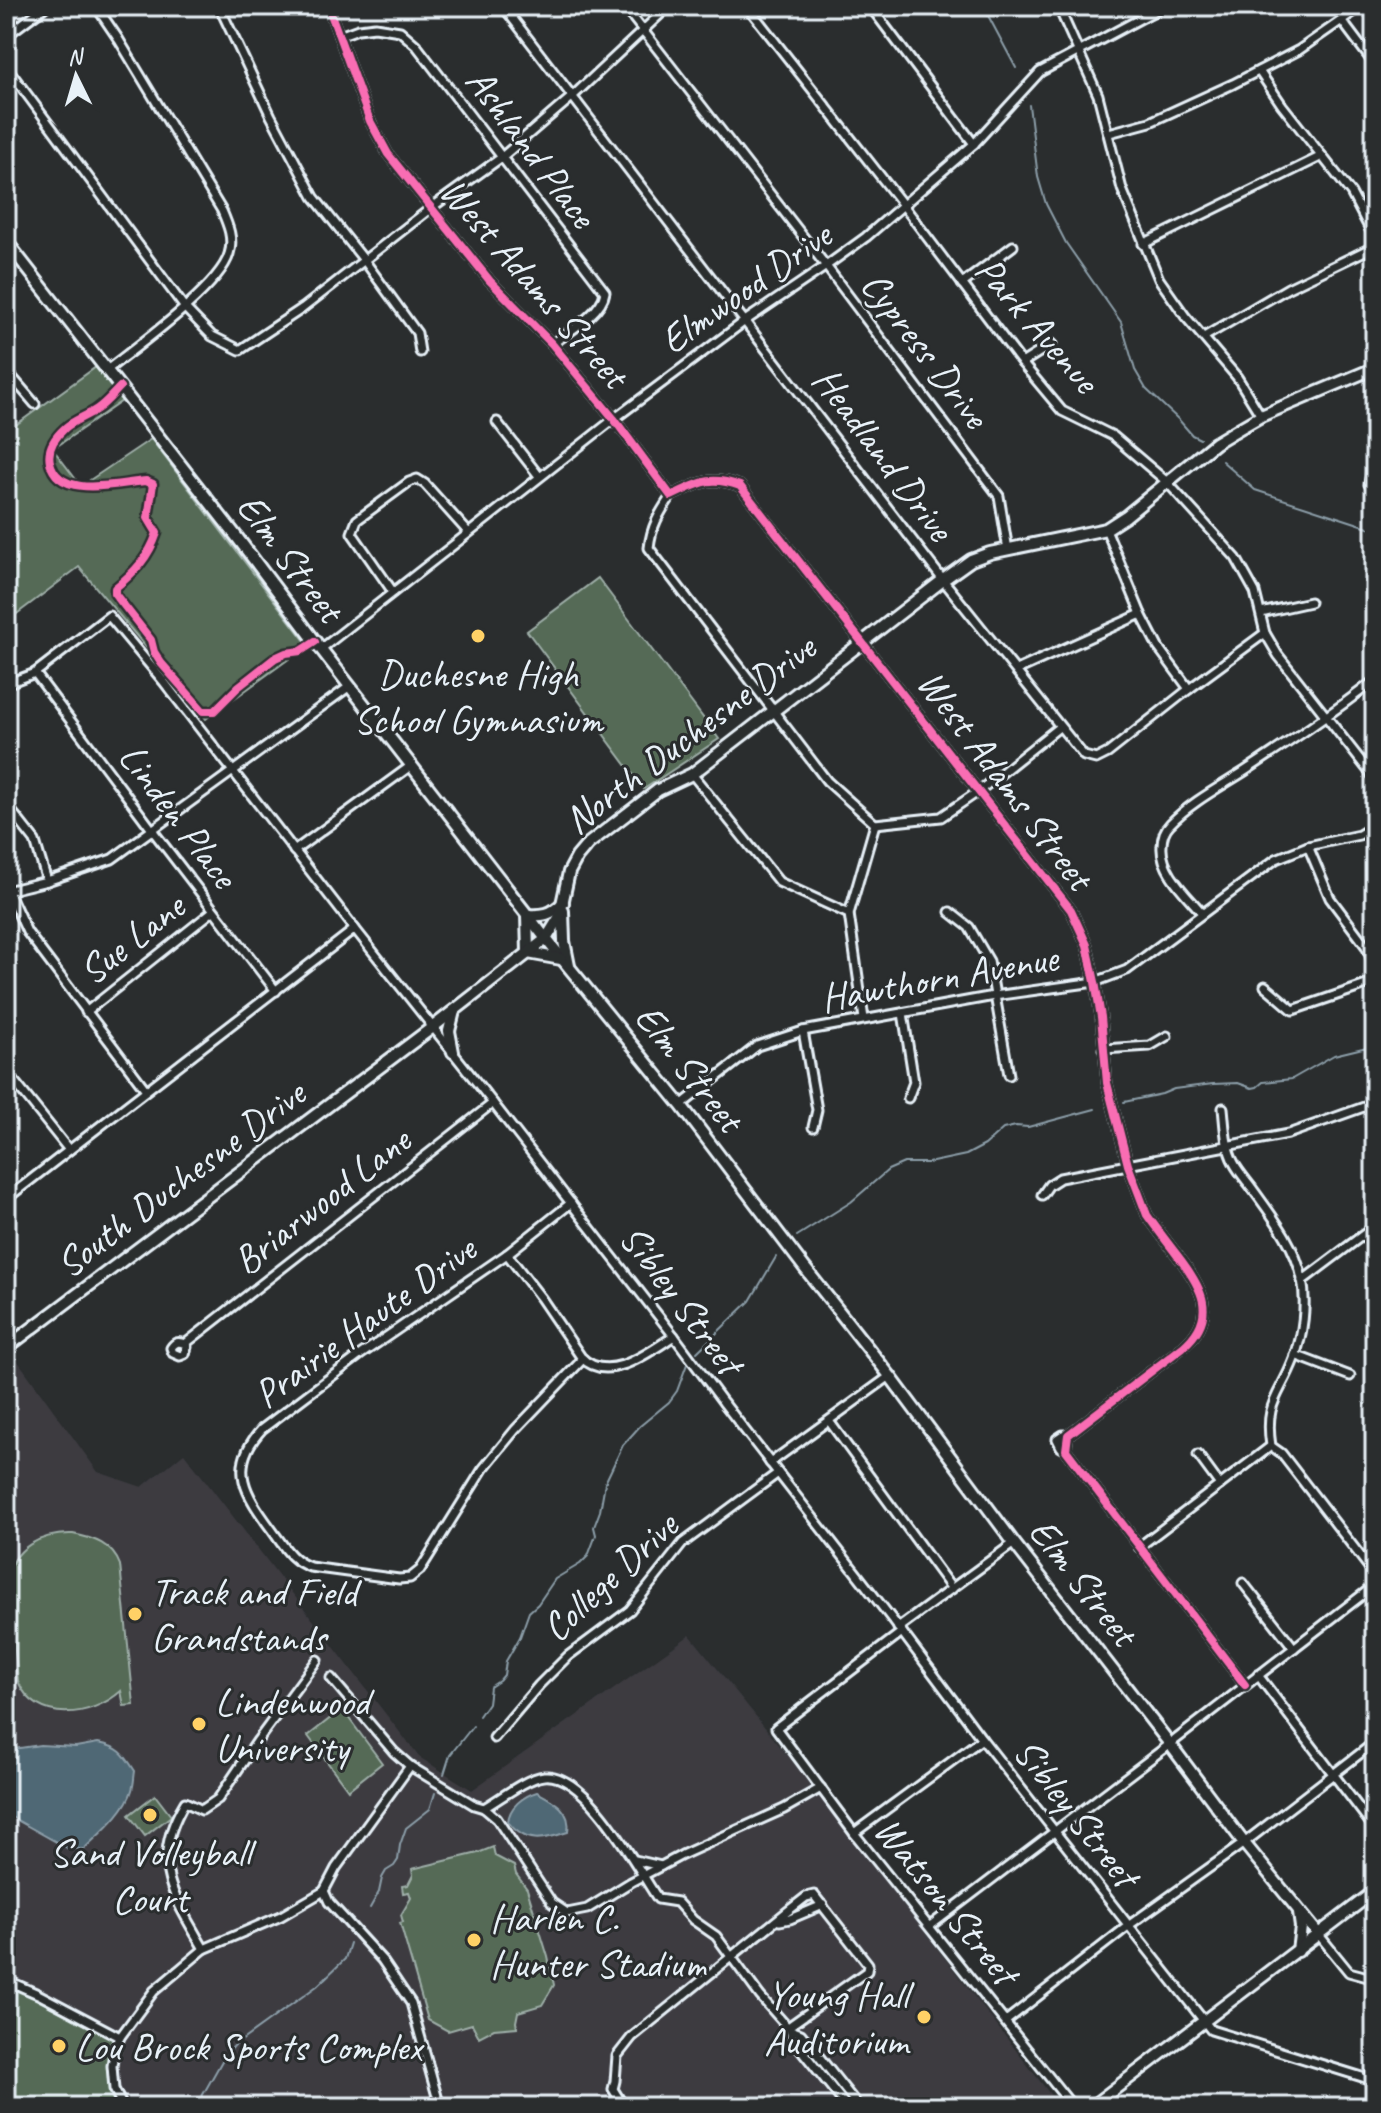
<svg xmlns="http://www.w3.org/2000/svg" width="1381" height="2113" font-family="Caveat,sans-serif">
  <rect width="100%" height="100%" fill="#2a2d2e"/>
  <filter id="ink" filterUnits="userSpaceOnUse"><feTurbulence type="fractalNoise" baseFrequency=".0125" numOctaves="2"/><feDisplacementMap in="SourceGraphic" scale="16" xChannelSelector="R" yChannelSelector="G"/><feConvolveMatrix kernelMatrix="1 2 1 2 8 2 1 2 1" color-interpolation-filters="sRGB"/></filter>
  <g filter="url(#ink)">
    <polygon fill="#3c3b41" points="12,1353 98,1472 142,1487 184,1453 419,1757 472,1790 690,1635 793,1762 1060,2107 6,2107 6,1357"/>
    <g fill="#556b57" stroke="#9eaea8" stroke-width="2">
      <polygon points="96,367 122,401 53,449 81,486 151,439 308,645 206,719 79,567 6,622 6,432"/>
      <polygon points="598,578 719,739 644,789 527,631"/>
      <path d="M73,1534C94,1538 112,1544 120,1565L134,1705L124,1706L121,1691C92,1717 36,1725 18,1681L8,1581C11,1547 42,1533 73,1534Z"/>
      <polygon points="342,1709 382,1763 348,1790 308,1736"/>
      <polygon points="155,1795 171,1816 145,1836 129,1815"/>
      <polygon points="493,1847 495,1856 514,1866 516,1874 527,1889 548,1957 554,1985 542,2005 518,2012 516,2022 517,2027 494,2029 479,2037 472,2024 448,2031 428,2020 400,1923 403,1922 401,1915 411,1898 409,1892 403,1893 402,1886 408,1885 413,1875 412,1869 478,1853"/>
      <path d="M6,1986L20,1990L112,2039L113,2043C107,2066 107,2085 119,2107H6Z"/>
    </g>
    <g fill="#4f6774" stroke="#8c9ea9" stroke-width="2">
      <path d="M98,1743C120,1747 124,1754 135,1771C134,1777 134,1784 132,1790C126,1812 99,1834 84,1849H69L6,1814V1750L40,1745L76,1747Z"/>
      <path d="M537,1792C554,1801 572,1810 568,1832C542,1840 526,1845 508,1822C509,1807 523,1796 537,1792Z"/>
    </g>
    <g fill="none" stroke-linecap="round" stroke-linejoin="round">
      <g stroke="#8c9ea9" stroke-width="2">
        <polyline points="983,6 1016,68"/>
        <polyline points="1029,105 1038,177 1046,204 1066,243 1121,322 1135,370 1146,389 1179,420 1192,435 1200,439"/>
        <polyline points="1222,461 1255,490 1368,527 1375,532"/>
        <polyline points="1124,1102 1162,1094 1174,1089 1213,1084 1238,1083 1252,1088 1257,1087 1263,1082 1292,1079 1334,1055 1367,1047 1375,1041"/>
        <polyline points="797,1236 851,1202 888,1170 904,1163 928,1163 966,1155 985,1145 1003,1129 1016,1126 1028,1127 1095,1109"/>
        <polyline points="697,1352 750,1301 776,1257"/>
        <polyline points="479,1716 488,1703 490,1687 499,1681 504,1675 506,1661 520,1637 529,1612 538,1604 555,1579 580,1564 588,1556 596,1535 594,1527 600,1511 605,1483 623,1445 640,1426 669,1402 677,1391 687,1364"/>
        <polyline points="444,1774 450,1755 473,1726"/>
        <polyline points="370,1908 379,1892 382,1878 386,1871 394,1866 398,1860 400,1845 406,1828 430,1809 435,1793"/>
        <polyline points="196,2107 223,2059 234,2046 317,1986 345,1959 350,1943"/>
      </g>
      <g stroke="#e8f1f8" stroke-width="13">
        <g id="street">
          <path d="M96,6L119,40L222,211C228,225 234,239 229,254C220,287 136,347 107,370"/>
          <polyline points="219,6 271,116 314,197 364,260 417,333 420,352"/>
          <path d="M328,6L370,121L388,154L490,281L552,344L614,419L671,496C700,483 708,475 740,486L1071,910L1087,945L1095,982L1101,1017L1107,1083L1128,1165L1147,1215C1157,1229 1167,1242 1177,1255C1202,1287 1219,1316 1183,1347L1068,1435L1066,1450L1245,1685"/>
          <polyline points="503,6 943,580 1084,756 1096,759 1108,753 1189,689 1265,633"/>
          <polyline points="624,6 826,266 999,496 1008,550"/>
          <polyline points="747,6 903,205 1022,363 1062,411 1113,436 1167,482 1236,558 1255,592 1265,633 1278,655 1375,779"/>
          <polyline points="870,6 974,144"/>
          <polyline points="1058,6 1098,95 1122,189 1159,279 1185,316 1237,377 1261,416"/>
          <polyline points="1342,21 1375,65"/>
          <polyline points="6,36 46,6"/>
          <path d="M339,36L358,29L375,27L400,31L416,45L605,292C602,313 568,332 552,344"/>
          <polyline points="6,66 185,308 212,336 240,350 303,308 431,208 502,157 573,96 669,6"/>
          <polyline points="1259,71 1282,105 1351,193 1375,239"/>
          <polyline points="1109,133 1150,122 1233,84 1299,50 1362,6"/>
          <polyline points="1143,244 1322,156"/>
          <polyline points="962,284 1013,246"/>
          <polyline points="1204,337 1288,288 1375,246"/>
          <polyline points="1022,363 1052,344"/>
          <polyline points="6,370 35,404"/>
          <polyline points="497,422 539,476"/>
          <polyline points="1375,469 1371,474 1369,484 1375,488"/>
          <path d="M671,496C659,514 651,527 649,548L827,781L875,824"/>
          <polyline points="1106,529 1141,614 1158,647 1189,689"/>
          <polyline points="393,592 352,533 357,520 409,482 417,479 425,484 468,532"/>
          <polyline points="1261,613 1310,602"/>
          <polyline points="321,649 614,419 745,321 826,266 866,237 974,144 1040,72 1164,6"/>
          <polyline points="1017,670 1141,614"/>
          <polyline points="35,673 153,831 276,991"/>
          <polyline points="6,684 35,673 109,616 164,682 355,929 493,1103 674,1336 723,1402 902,1632 982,1739 1211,2030 1375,2081"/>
          <polyline points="692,774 779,882 849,914"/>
          <polyline points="6,804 35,841 47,881"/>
          <polyline points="875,824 941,817 979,791 1059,727"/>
          <polyline points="1308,846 1330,898 1366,946 1375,967"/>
          <polyline points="294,851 412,765"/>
          <polyline points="6,891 47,881 112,859 350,686"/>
          <polyline points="8,891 27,932 146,1090"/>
          <polyline points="950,912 969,927 989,961 1009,1075"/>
          <path d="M1202,913C1187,895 1160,871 1162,846C1162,838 1164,830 1170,824C1191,802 1220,787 1245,771C1289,742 1333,713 1375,680"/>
          <polyline points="1265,986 1293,1010 1375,982"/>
          <polyline points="86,1012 213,911"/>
          <polyline points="903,1013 914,1082 908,1098"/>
          <polyline points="864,1019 849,914 875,824"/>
          <polyline points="803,1031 817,1110 813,1127"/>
          <polyline points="1103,1049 1150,1046 1167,1036"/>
          <polyline points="6,1071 69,1150"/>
          <polyline points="681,1105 757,1046 803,1031 994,996 1095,982 1127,970 1276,859 1308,846 1359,835 1375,825"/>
          <path d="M1223,1108C1225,1126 1225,1147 1234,1163C1238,1171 1246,1180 1252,1188C1272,1216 1295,1244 1302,1279C1307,1304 1303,1335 1294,1359C1280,1396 1264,1402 1271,1446L1281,1453L1375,1575"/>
          <polyline points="1042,1195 1049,1185 1060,1178 1288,1134 1375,1103"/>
          <polyline points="6,1199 355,929"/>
          <path d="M571,1203L507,1254L360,1355L262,1429C225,1469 248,1497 274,1533C285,1548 292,1561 310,1567L399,1579L410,1578L420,1570L483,1469L515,1430L583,1359"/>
          <path d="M507,1254L541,1298L581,1357C608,1385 649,1352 674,1336"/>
          <polyline points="1302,1281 1375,1226"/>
          <path d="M185,1344L187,1347L185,1354L180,1356L173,1353L171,1348C175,1342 178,1341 185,1344L493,1103"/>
          <polyline points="1295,1355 1350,1376"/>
          <polyline points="829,1421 952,1589"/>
          <polyline points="1066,1450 1061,1447 1057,1439 1063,1435 1068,1435"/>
          <polyline points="1198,1455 1220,1485"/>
          <polyline points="770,1463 890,1376"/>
          <polyline points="1139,1547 1271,1446"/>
          <polyline points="1243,1583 1294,1648"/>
          <polyline points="898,1628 1014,1543"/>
          <polyline points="902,1632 776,1728 854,1833 1073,2107"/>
          <polyline points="1258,1675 1375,1829"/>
          <polyline points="331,1678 394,1752 410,1766 474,1805 484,1808 497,1819 552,1903 567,1913 587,1909 631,1882 682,1855 784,1809 821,1788"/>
          <polyline points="494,1738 539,1685 568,1656 630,1610 683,1543 778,1473"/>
          <path d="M484,1808C500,1799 526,1778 544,1776C587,1772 637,1868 658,1899L677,1902L693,1920L716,1936L760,1996L790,2030"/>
          <polyline points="854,1833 982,1739"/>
          <polyline points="635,1860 661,1866"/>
          <polyline points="324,1891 329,1902 382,1960 411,2003 440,2107"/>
          <polyline points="780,1921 790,1919 823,1905"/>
          <polyline points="930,1926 1170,1744 1375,1585"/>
          <polyline points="1319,1935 1349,1972 1375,1979"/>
          <path d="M204,1949C173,1895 148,1863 185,1802L202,1810L218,1799L258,1740L317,1660"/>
          <polyline points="6,1980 38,1994 120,2037"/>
          <polyline points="1006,2021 1128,1926 1244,1843 1375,1742"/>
          <polyline points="123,2107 114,2089 112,2066 114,2052 120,2037 154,1991 204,1949 281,1916 324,1891 336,1868 410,1766"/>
          <polyline points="624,2107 613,2089 615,2081 617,2056 632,2037 788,1911 806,1897 814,1895 868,1964 867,1971 788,2027"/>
          <polyline points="847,2107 791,2037 791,2030 801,2034 859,2107"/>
        </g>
      </g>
      <g stroke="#e8f1f8" stroke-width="16">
        <g id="secondary">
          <polyline points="6,241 236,536 321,649 546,939 681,1105 804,1267 890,1376 1014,1543 1170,1744 1244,1843 1319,1935"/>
          <polyline points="563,911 564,941 569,966"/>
          <path d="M528,953L527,915C543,916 551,915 563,903"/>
          <polyline points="528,953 561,959"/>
          <polyline points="453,1052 449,1031 454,1011"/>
          <polyline points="6,1348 433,1027 546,939 559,918 569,872 577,857 588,844 658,790 692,774 943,580 971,560 990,553 1106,529 1126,516 1215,443 1240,428 1261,416 1375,368"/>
          <polyline points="1298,1951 1301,1927 1299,1913"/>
          <polyline points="1091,2107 1375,1891"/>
        </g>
      </g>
      <use href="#street" stroke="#2a2d2e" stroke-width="7"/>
      <use href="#secondary" stroke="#2a2d2e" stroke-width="10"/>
      <g stroke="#2a2d2e" stroke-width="13">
        <g id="cycleway">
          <path d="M328,6L370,121L388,154L490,281L552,344L614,419L671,496C700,483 708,475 740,486L1071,910L1087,945L1095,982L1101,1017L1107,1083L1128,1165L1147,1215C1157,1229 1167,1242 1177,1255C1202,1287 1219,1316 1183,1347L1068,1435L1066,1450L1245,1685"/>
          <path d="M120,387C113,394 106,403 97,409C87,416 74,420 65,428C55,437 47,449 50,462C58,500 119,483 146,481L153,484L148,518L157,533C149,557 135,572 115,588V594L151,640L154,652L161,663L203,711H214L238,687L275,658L286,653L301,651L315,642"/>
        </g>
      </g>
      <use href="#cycleway" stroke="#f96db3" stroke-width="8"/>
    </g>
  </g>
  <g fill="#ffd166" stroke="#2a2d2e" stroke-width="3">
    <circle cx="478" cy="636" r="8"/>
    <circle cx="135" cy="1614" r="8"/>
    <circle cx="199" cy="1724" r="8"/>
    <circle cx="150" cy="1815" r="8"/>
    <circle cx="474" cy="1940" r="8"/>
    <circle cx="924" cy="2017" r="8"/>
    <circle cx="59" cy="2046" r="8"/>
  </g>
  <g text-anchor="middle" stroke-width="6" stroke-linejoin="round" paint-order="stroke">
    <g font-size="40" fill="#e8f1f8" stroke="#2a2d2e">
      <text transform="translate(532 147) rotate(53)" y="14">Ashland Place</text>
      <text transform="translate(535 282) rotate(49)" y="14">West Adams Street</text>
      <text transform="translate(745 287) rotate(-35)" y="14">Elmwood Drive</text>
      <text transform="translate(1038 324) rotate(49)" y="14">Park Avenue</text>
      <text transform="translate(926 349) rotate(53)" y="14">Cypress Drive</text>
      <text transform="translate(884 453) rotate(53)" y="14">Headland Drive</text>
      <text transform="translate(291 557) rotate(53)" y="14">Elm Street</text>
      <text transform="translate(689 733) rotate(-37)" y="14">North Duchesne Drive</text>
      <text transform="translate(1006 779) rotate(53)" y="14">West Adams Street</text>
      <text transform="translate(179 815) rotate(53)" y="14">Linden Place</text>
      <text transform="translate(131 938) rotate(-38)" y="14">Sue Lane</text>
      <text transform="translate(939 977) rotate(-10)" y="14">Hawthorn Avenue</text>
      <text transform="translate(690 1067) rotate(52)" y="14">Elm Street</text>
      <text transform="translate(180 1178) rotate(-37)" y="14">South Duchesne Drive</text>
      <text transform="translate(321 1200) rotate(-38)" y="14">Briarwood Lane</text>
      <text transform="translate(682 1299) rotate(53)" y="14">Sibley Street</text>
      <text transform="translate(364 1321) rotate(-36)" y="14">Prairie Haute Drive</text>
      <text transform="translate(609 1576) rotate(-43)" y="14">College Drive</text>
      <text transform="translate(1084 1581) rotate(52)" y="14">Elm Street</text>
      <text transform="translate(1077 1812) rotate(52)" y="14">Sibley Street</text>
      <text transform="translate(947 1900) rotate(51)" y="14">Watson Street</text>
    </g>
    <g font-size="40" fill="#e8f1f8" stroke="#2a2d2e" text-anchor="start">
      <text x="478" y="687" text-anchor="middle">Duchesne High<tspan x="478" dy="46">School Gymnasium</tspan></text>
      <text x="151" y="1605">Track and Field<tspan x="151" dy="46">Grandstands</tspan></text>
      <text x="215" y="1715">Lindenwood<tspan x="215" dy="46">University</tspan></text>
      <text x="150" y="1866" text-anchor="middle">Sand Volleyball<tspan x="150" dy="46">Court</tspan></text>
      <text x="490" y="1931">Harlen C.<tspan x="490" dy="46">Hunter Stadium</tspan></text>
      <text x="908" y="2008" text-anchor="end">Young Hall<tspan x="908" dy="46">Auditorium</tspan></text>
      <text x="75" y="2060">Lou Brock Sports Complex</text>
    </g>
  </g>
  <rect width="1381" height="2113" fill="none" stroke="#2a2d2e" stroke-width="32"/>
  <rect x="16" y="16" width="1349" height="2081" fill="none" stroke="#e8f1f8" stroke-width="3" filter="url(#ink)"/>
  <g transform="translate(76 76) rotate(355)" stroke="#2a2d2e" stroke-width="6" paint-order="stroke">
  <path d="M0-6L14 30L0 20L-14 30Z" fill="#e8f1f8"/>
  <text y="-12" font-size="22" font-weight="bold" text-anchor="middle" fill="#e8f1f8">N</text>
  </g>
</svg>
